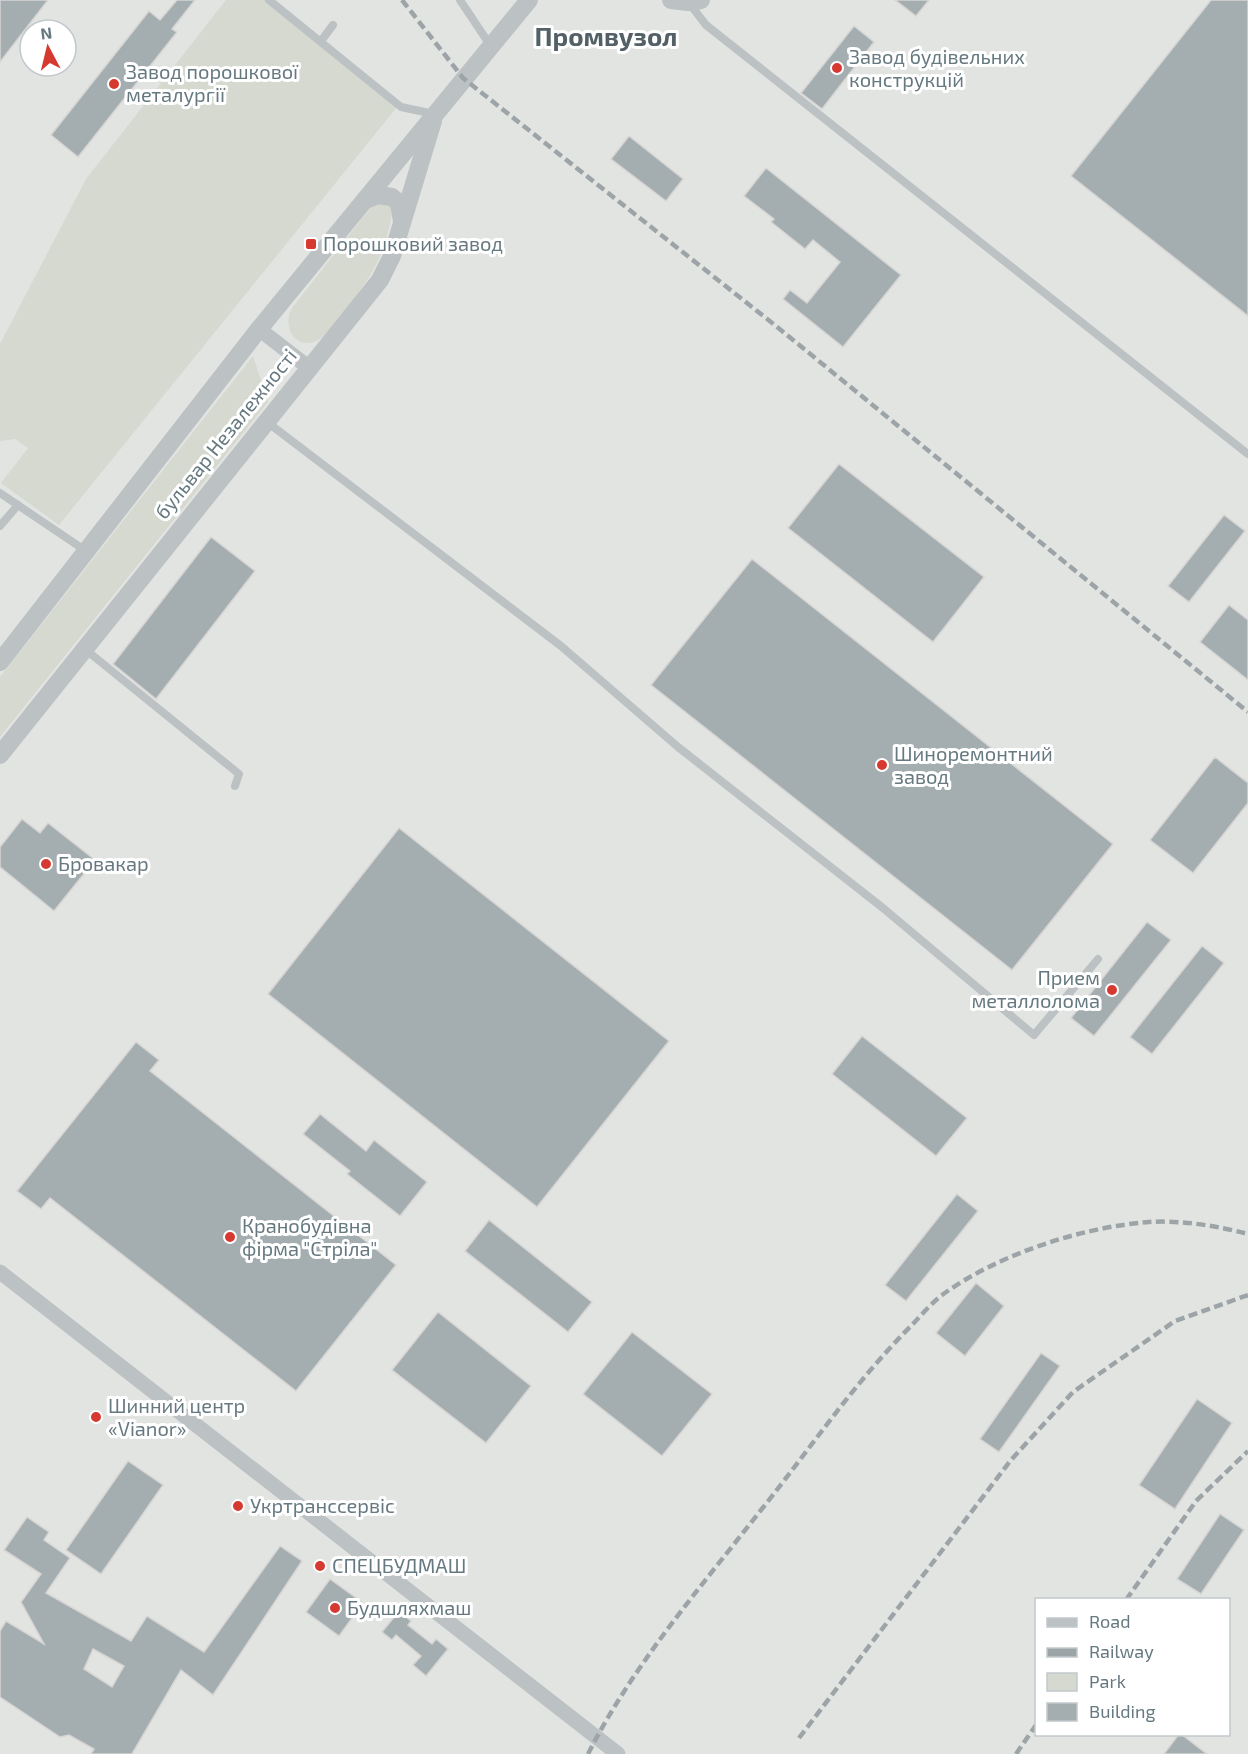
<svg xmlns="http://www.w3.org/2000/svg" width="1248" height="1754" font-family="'Exo 2',sans-serif">
  <rect width="100%" height="100%" fill="#f4f4f1"/>
  <path fill="#e2e4e2" fill-rule="evenodd" d="M0,0H1248V1754H0ZM30,30H66V66H30ZM1036,1600H1228V1734H1036Z"/>
  <g fill="#d5d9d0">
    <polygon points="226,0 267,0 397,107 59,525 1,483 28,448 15,439 0,441 0,344 86,179"/>
    <path d="M382,200L393,208C384,260 371,278 338,318C332,326 325,337 316,341C294,350 282,325 292,308L376,201Z"/>
    <polygon points="253,356 268,402 0,737 0,677"/>
  </g>
  <g fill="#a4adb0" stroke="#d6d5d4" stroke-width="1.5" fill-rule="evenodd">
    <polygon points="0,0 48,0 0,62"/>
    <polygon points="177,0 195,0 172,29 177,32 78,157 51,135 149,11 160,20"/>
    <polygon points="895,0 929,0 916,16"/>
    <polygon points="1211,0 1248,0 1248,316 1071,176"/>
    <polygon points="854,26 874,42 822,109 801,93"/>
    <polygon points="629,136 683,179 666,201 611,159"/>
    <polygon points="766,168 901,275 843,347 783,299 790,290 807,303 840,262 813,240 805,249 771,222 774,219 744,196"/>
    <polygon points="839,464 984,577 933,642 788,528"/>
    <polygon points="1224,515 1245,531 1189,602 1168,586"/>
    <polygon points="211,537 255,571 156,699 113,664"/>
    <polygon points="752,559 1113,844 1012,970 651,685"/>
    <polygon points="1229,605 1248,620 1248,680 1200,642"/>
    <polygon points="1215,757 1248,783 1248,803 1193,873 1150,840"/>
    <polygon points="22,819 40,833 48,823 95,860 54,911 0,867 0,847"/>
    <polygon points="399,828 669,1041 537,1207 268,994"/>
    <polygon points="1147,922 1171,940 1094,1036 1071,1018"/>
    <polygon points="1202,946 1224,963 1152,1054 1130,1037"/>
    <polygon points="862,1036 967,1118 936,1156 832,1074"/>
    <polygon points="136,1042 159,1060 150,1071 396,1265 296,1391 50,1198 41,1209 17,1191"/>
    <polygon points="320,1114 366,1151 374,1140 427,1182 400,1216 347,1174 350,1171 303,1134"/>
    <polygon points="957,1194 978,1211 906,1301 885,1285"/>
    <polygon points="489,1220 592,1302 568,1332 465,1251"/>
    <polygon points="976,1283 1004,1306 965,1356 936,1333"/>
    <polygon points="438,1312 531,1386 486,1443 392,1370"/>
    <polygon points="632,1332 712,1394 662,1456 583,1394"/>
    <polygon points="1041,1353 1060,1366 999,1452 980,1439"/>
    <polygon points="1197,1399 1232,1423 1175,1509 1139,1485"/>
    <polygon points="128,1461 163,1485 101,1574 66,1550"/>
    <polygon points="1220,1514 1244,1530 1201,1594 1177,1579"/>
    <path d="M27,1517L49,1532L44,1540L70,1558L46,1593L131,1641L147,1616L204,1652L280,1546L302,1561L213,1695L181,1670L132,1754H91L94,1749L69,1735L60,1737L0,1697V1631L6,1621L44,1644L21,1602L41,1574L4,1550ZM93,1649L124,1666L112,1687L84,1669Z"/>
    <polygon points="330,1579 363,1603 339,1636 306,1612"/>
    <polygon points="399,1611 411,1621 408,1625 432,1644 436,1639 448,1649 426,1676 413,1665 421,1656 396,1635 392,1640 382,1632"/>
    <polygon points="1179,1734 1181,1734 1207,1754 1164,1754"/>
  </g>
  <g fill="none" stroke-linecap="round" stroke-linejoin="round">
    <g stroke="#bcc1c3" stroke-width="8">
      <polyline points="269,0 401,107 434,114"/>
      <polyline points="460,0 490,45"/>
      <polyline points="689,3 706,25 1248,454"/>
      <polyline points="321,41 333,25"/>
      <polyline points="267,422 561,646 678,747 883,908 1034,1035 1098,959"/>
      <polyline points="0,493 86,551"/>
      <polyline points="0,526 18,505"/>
      <polyline points="86,650 239,774 235,786"/>
    </g>
    <g stroke="#bcc1c3" stroke-width="15">
      <polyline points="259,329 308,367"/>
      <polyline points="0,1272 618,1754"/>
    </g>
    <g stroke="#bcc1c3" stroke-width="18">
      <polyline points="671,0 688,2 701,0"/>
      <polyline points="365,200 378,195 392,197 399,203 402,221"/>
      <polyline points="0,662 259,329 529,0"/>
      <polyline points="0,755 380,280 392,256 433,121"/>
    </g>
    <g stroke="#9ca4a7" stroke-width="4.5" stroke-dasharray="9 4.5" stroke-linecap="butt">
      <polyline points="402,0 463,78 776,326 1248,712"/>
      <polyline points="1126,1600 1196,1501 1248,1451"/>
      <polyline points="799,1738 1011,1460 1073,1392 1175,1321 1248,1295"/>
      <path d="M588,1754C633,1665 700,1588 761,1510C810,1449 854,1383 910,1327C920,1317 930,1304 942,1295C997,1255 1081,1227 1149,1222C1181,1220 1218,1226 1248,1234"/>
      <polyline points="1016,1754 1036,1725"/>
    </g>
  </g>
  <g fill="#d6392f" stroke="#fff" stroke-width="2">
    <circle cx="837" cy="68" r="6"/>
    <circle cx="114" cy="84" r="6"/>
    <rect x="305" y="238" width="12" height="12" rx="3"/>
    <circle cx="882" cy="765" r="6"/>
    <circle cx="46" cy="864" r="6"/>
    <circle cx="1112" cy="990" r="6"/>
    <circle cx="230" cy="1237" r="6"/>
    <circle cx="96" cy="1417" r="6"/>
    <circle cx="238" cy="1506" r="6"/>
    <circle cx="320" cy="1566" r="6"/>
    <circle cx="335" cy="1608" r="6"/>
  </g>
  <g text-anchor="middle" stroke-width="6" stroke-linejoin="round" paint-order="stroke">
    <g font-size="20" fill="#667980" stroke="#fff" text-anchor="start">
      <text x="849" y="64">Завод будівельних<tspan x="849" dy="23">конструкцій</tspan></text>
      <text x="126" y="79">Завод порошкової<tspan x="126" dy="23">металургії</tspan></text>
      <text x="323" y="251">Порошковий завод</text>
      <text x="894" y="761">Шиноремонтний<tspan x="894" dy="23">завод</tspan></text>
      <text x="58" y="871">Бровакар</text>
      <text x="1100" y="985" text-anchor="end">Прием<tspan x="1100" dy="23">металлолома</tspan></text>
      <text x="242" y="1233">Кранобудівна<tspan x="242" dy="23">фірма "Стріла"</tspan></text>
      <text x="108" y="1413">Шинний центр<tspan x="108" dy="23">«Vianor»</tspan></text>
      <text x="250" y="1513">Укртранссервіс</text>
      <text x="332" y="1573">СПЕЦБУДМАШ</text>
      <text x="347" y="1615">Будшляхмаш</text>
    </g>
    <g font-size="20" fill="#667980" stroke="#fff">
      <text transform="translate(226 434) rotate(-51)" y="7">бульвар Незалежності</text>
    </g>
    <g font-size="26" font-weight="bold" fill="#536166" stroke="#fff">
      <text x="606" y="46">Промвузол</text>
    </g>
  </g>
  <rect x="1035" y="1598" width="195" height="138" fill="#ffffff" stroke="#c2c9cc" stroke-width="1.5"/>
  <rect x="1047" y="1618" width="30" height="9" fill="#bcc1c3" stroke="#c2c9cc" stroke-width="1.5"/>
  <text x="1089" y="1628" font-size="18" fill="#667980">Road</text>
  <rect x="1047" y="1648" width="30" height="9" fill="#9ca4a7" stroke="#c2c9cc" stroke-width="1.5"/>
  <text x="1089" y="1658" font-size="18" fill="#667980">Railway</text>
  <rect x="1047" y="1673" width="30" height="18" fill="#d5d9d0" stroke="#c2c9cc" stroke-width="1.5"/>
  <text x="1089" y="1688" font-size="18" fill="#667980">Park</text>
  <rect x="1047" y="1703" width="30" height="18" fill="#a4adb0" stroke="#c2c9cc" stroke-width="1.5"/>
  <text x="1089" y="1718" font-size="18" fill="#667980">Building</text>
  <g transform="translate(48 48) rotate(353)"><circle r="28" fill="#ffffff" stroke="#c2c9cc" stroke-width="1.5"/>
  <path d="M0-4.5L10 22L0 15L-10 22Z" fill="#d6392f"/>
  <text y="-9" font-size="16" font-weight="bold" text-anchor="middle" fill="#667980">N</text>
  </g>
</svg>
